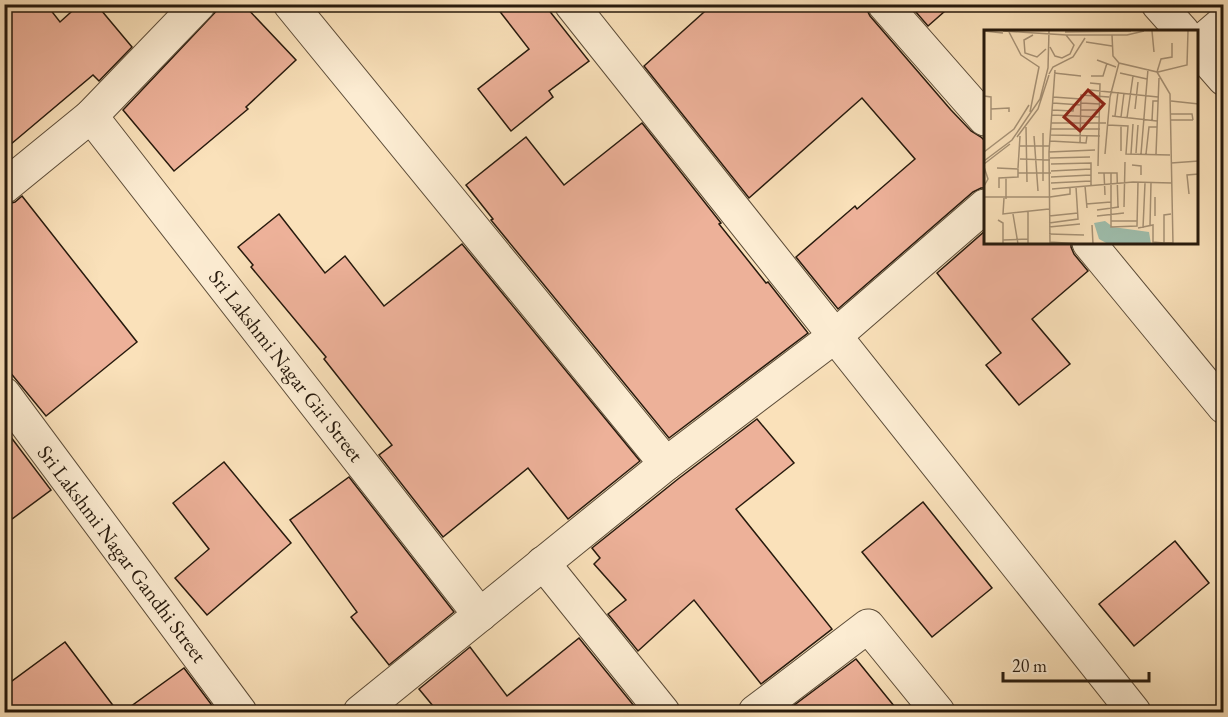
<svg xmlns="http://www.w3.org/2000/svg" width="1228" height="717" font-family="'EB Garamond',serif">
  <rect width="100%" height="100%" fill="#fae1ba"/>
  <filter id="stains"><feTurbulence type="fractalNoise" baseFrequency=".00333" numOctaves="4"/><feColorMatrix values="0 0 0 0 .2 0 0 0 0 .09 0 0 0 0 .02 0 0 0 .5 -.17"/></filter>
  <radialGradient id="worn" r=".72"><stop offset=".6" stop-color="#630" stop-opacity="0"/><stop offset="1" stop-color="#630" stop-opacity=".3"/></radialGradient>
  <g fill="#edb199" stroke="#271a0d" stroke-width="1.5">
    <polygon points="4,4 46,4 60,22 80,4 96,4 132,47 99,81 93,75 4,150"/>
    <polygon points="223,4 243,4 296,60 246,107 248,109 174,171 123,110"/>
    <polygon points="494,4 544,4 589,61 549,91 553,97 511,131 478,89 529,49"/>
    <polygon points="713,4 866,4 866,8 870,16 951,110 971,131 981,137 985,141 985,188 981,188 973,192 838,309 796,257 855,206 857,209 915,159 862,98 749,198 644,66"/>
    <polygon points="909,4 953,4 928,26"/>
    <polygon points="642,123 721,223 719,224 766,283 768,282 808,333 669,438 491,220 493,219 466,185 526,137 564,185"/>
    <polygon points="22,196 137,342 46,416 4,365 4,205 15,202"/>
    <polygon points="279,214 325,273 345,256 384,306 462,244 640,461 568,519 528,468 443,537 379,455 392,445 324,359 326,357 251,267 253,265 238,247"/>
    <polygon points="985,231 985,243 1071,243 1071,247 1074,254 1088,271 1032,319 1070,364 1019,405 986,365 1001,353 937,273"/>
    <polygon points="757,419 794,463 736,509 832,629 761,684 694,600 638,651 608,614 626,600 594,564 600,558 592,548 678,479"/>
    <polygon points="4,428 51,490 4,525"/>
    <polygon points="224,462 291,543 207,615 175,578 209,549 173,503"/>
    <polygon points="349,477 454,612 389,665 351,617 357,612 290,520"/>
    <polygon points="923,502 992,588 932,637 862,552"/>
    <polygon points="1175,541 1209,583 1134,646 1099,604"/>
    <polygon points="579,638 639,712 438,712 419,689 470,647 507,696"/>
    <polygon points="65,642 118,712 4,712 4,687"/>
    <polygon points="856,659 899,712 785,712"/>
    <polygon points="184,668 217,712 123,712"/>
  </g>
  <g fill="none" stroke-linecap="round" stroke-linejoin="round">
    <g stroke="#5c4c38" stroke-width="35">
      <g id="minor">
        <polyline points="290,4 666,464"/>
        <polyline points="571,4 1134,712"/>
        <polyline points="884,4 985,119"/>
        <polyline points="1158,4 1183,32"/>
        <polyline points="1196,46 1224,22"/>
        <polyline points="1196,47 1224,79"/>
        <polyline points="91,116 480,615"/>
        <polyline points="4,187 91,116 199,4"/>
        <polyline points="1089,243 1224,407"/>
        <polyline points="4,394 240,712"/>
        <polyline points="543,563 663,712"/>
        <polyline points="360,712 666,464 835,336 985,206"/>
        <polyline points="755,712 868,626 938,712"/>
      </g>
    </g>
    <use href="#minor" stroke="#fcecd2" stroke-width="33"/>
  </g>
  <g text-anchor="middle" stroke-width="4.5" stroke-linejoin="round" paint-order="stroke">
    <g font-size="21" fill="#271a0d" stroke="#fcecd2">
      <text transform="translate(286 366) rotate(52)" y="7">Sri Lakshmi Nagar Giri Street</text>
      <text transform="translate(122 554) rotate(53)" y="7">Sri Lakshmi Nagar Gandhi Street</text>
    </g>
  </g>
  <g transform="translate(984 30)">
    <rect width="214" height="214" fill="#fae1ba"/>
    <path d="M121,191L129,197L165,202L167,214H124L115,209L110,193Z" fill="#9ebead"/>
    <path fill="none" stroke="#a69175" stroke-width="1.5" d="M0,1L19,3M19,1L82,5L90,15L86,24L78,28L71,26L66,17M168,1L170,22M25,2L37,25L55,37L46,82M81,2L147,1M49,5L40,10L41,23L53,27L62,19M82,5H143L160,1M128,5L129,26L135,33L173,42L186,64L189,214M102,12L128,16M113,30L132,37M173,42L177,29L188,27V13M174,42L203,35L204,1M70,43L97,46M136,43L163,49M65,44L69,37L89,27L101,8M107,46H119L123,33M106,53L116,54L114,136M106,60L174,67M0,66L7,67V90M69,67L97,69M187,71L215,74M69,73L97,75M97,73L116,74M7,79L25,78V82M151,79L154,52M68,80L89,81L90,75M97,80H116M187,84H208L209,90M68,85L116,87M128,86L173,91M131,86L134,62M137,87L140,63M143,88L149,46M187,90H209M168,91L169,71H174M67,93H122M123,95L144,96L142,124L186,125M42,97L43,152M67,99H116M59,103V151M67,105L116,106M50,106L54,161M33,107L54,79L65,45M66,111L102,113L103,106M96,113L97,65L125,67M36,116H65M137,121V96M0,122L30,99L45,75M65,122L111,120M152,123L154,95M121,124L126,67L135,33M147,124L149,94M157,124L164,39M162,124L165,97H173M172,124L175,48M66,128L106,127M36,129L66,130M0,131L28,110L56,69L64,38L65,1M187,133L215,131M0,134L26,114M67,134L107,133V156M148,135L157,136V145M0,137L4,149L0,156M13,138L34,139V147L15,148V158M34,138L36,106M67,141L107,139M34,143H67M114,143H133L134,177M120,143L121,165M127,143V197L153,196L154,152M67,147L107,145M67,153L107,151M101,156L103,178M68,159L149,152L188,153M205,164L203,145L215,144M0,167H66M66,167L86,164V157M20,168L19,184L65,179M22,169V147M102,174L127,172M140,177L141,132M113,180L135,177M29,184L34,214M187,184L180,185V213H189M65,186L94,183M113,186L140,183M171,186V167M14,190L19,193V214M127,191H153M65,193L94,189L92,157M108,195L109,214M166,195L167,153M65,197L96,194M154,198L169,195V212L180,213M159,198L161,153M65,204L100,205M19,210L44,209M66,212L96,214M44,214V181M66,214L65,122L71,40"/>
    <path fill="#8f2418" fill-opacity="0.15" stroke="#8f2418" stroke-width="3" d="M104,60L120,74L96,101L80,87Z"/>
    <rect width="214" height="214" fill="none" stroke="#271a0d" stroke-width="3"/>
  </g>
  <rect width="1228" height="717" fill="none" stroke="#fae1ba" stroke-width="24"/>
  <rect x="6" y="6" width="1216" height="705" fill="none" stroke="#271a0d" stroke-width="3"/>
  <rect x="12" y="12" width="1204" height="693" fill="none" stroke="#271a0d" stroke-width="1.5"/>
  <path d="M1003 672v9h146v-9" fill="none" stroke="#271a0d" stroke-width="3"/>
  <text x="1012" y="672" font-size="18" fill="#271a0d" stroke="#fcecd2" stroke-width="4.5" paint-order="stroke">20 m</text>
  <rect width="100%" height="100%" filter="url(#stains)"/>
  <rect width="100%" height="100%" fill="url(#worn)"/>
</svg>
